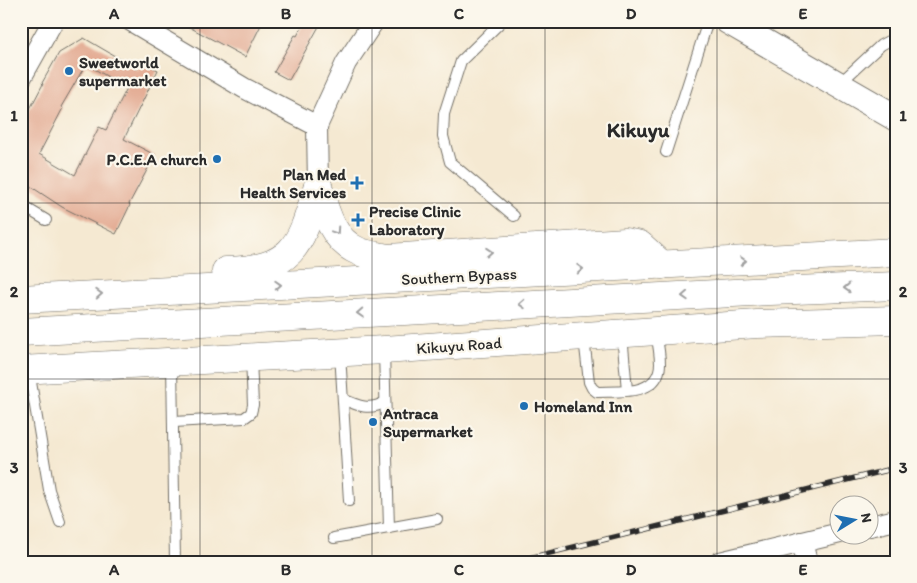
<svg xmlns="http://www.w3.org/2000/svg" width="917" height="583" font-family="Itim,sans-serif">
  <rect width="100%" height="100%" fill="#fbf7ec"/>
  <filter id="ink" filterUnits="userSpaceOnUse"><feTurbulence type="fractalNoise" baseFrequency=".02" numOctaves="2"/><feDisplacementMap in="SourceGraphic" scale="10" xChannelSelector="R" yChannelSelector="G"/><feConvolveMatrix kernelMatrix="1 2 1 2 8 2 1 2 1" color-interpolation-filters="sRGB"/></filter>
  <filter id="wash" filterUnits="userSpaceOnUse"><feTurbulence type="fractalNoise" baseFrequency=".0096" numOctaves="4" result="noise"/><feDisplacementMap in="SourceGraphic" scale="20" xChannelSelector="R" yChannelSelector="G"/><feGaussianBlur stdDeviation="1.12" result="paint"/><feColorMatrix in="noise" values="0 0 0 0 0 0 0 0 0 0 0 0 0 0 0 0 0 1.4 0 .05"/><feComposite in="paint" operator="in"/></filter>
  <g filter="url(#wash)">
    <rect width="100%" height="100%" fill="#f5e9d2"/>
    <g id="blocks">
      <g fill="#e4ad95" fill-rule="evenodd">
        <polygon points="178,21 263,21 245,57"/>
        <polygon points="305,21 322,21 289,80 274,72 295,35 297,36"/>
        <path d="M84,38L137,69L141,61L158,70L124,139L155,155L129,204L130,205L116,234L62,207L21,180V126L43,84L42,83L59,53ZM86,64L127,88L106,130L99,127L75,175L39,154L63,108L61,107Z"/>
      </g>
    </g>
  </g>
  <g filter="url(#ink)">
    <use href="#blocks" fill-opacity="0" stroke="#726e65" stroke-width="1"/>
    <g fill="none" stroke-linecap="round" stroke-linejoin="round">
      <g stroke="#726e65" stroke-width="12">
        <g id="service">
          <polyline points="502,21 461,61 444,114 443,136 450,162 514,216"/>
          <polyline points="840,83 881,45 896,37"/>
          <polyline points="666,152 708,21"/>
          <polyline points="21,205 46,220"/>
          <polyline points="622,335 627,390"/>
          <path d="M584,338L589,382L592,388L597,392C620,391 659,396 660,364C660,354 658,343 656,333"/>
          <polyline points="384,351 389,528"/>
          <polyline points="340,353 349,501"/>
          <polyline points="172,363 175,562"/>
          <polyline points="29,370 49,490 60,522"/>
          <path d="M343,399C358,406 370,411 385,402"/>
          <polyline points="174,422 244,418 251,413 253,405 251,358"/>
          <polyline points="334,538 437,519"/>
        </g>
      </g>
      <g stroke="#726e65" stroke-width="22">
        <g id="minor">
          <polyline points="131,21 244,88 317,126"/>
          <polyline points="21,78 53,21"/>
          <polyline points="318,186 317,126 346,63 374,21"/>
          <polyline points="870,526 896,520"/>
          <polyline points="802,542 807,562"/>
          <polyline points="720,562 840,533"/>
        </g>
      </g>
      <g stroke="#726e65" stroke-width="28">
        <polyline id="tertiary" points="728,21 896,118"/>
      </g>
      <g stroke="#726e65" stroke-width="29">
        <polyline id="secondary" points="21,370 384,350 757,324 896,320"/>
      </g>
      <g stroke="#726e65" stroke-width="29">
        <g id="trunk">
          <path d="M318,186C325,211 332,240 358,251C367,255 379,256 389,258L625,242L640,245L662,265"/>
          <path d="M226,271C295,269 300,246 318,186"/>
          <polyline points="21,299 896,252"/>
          <polyline points="21,332 770,291 896,286"/>
        </g>
      </g>
      <use href="#service" stroke="#fff" stroke-width="10"/>
      <use href="#minor" stroke="#fff" stroke-width="20"/>
      <use href="#tertiary" stroke="#fff" stroke-width="26"/>
      <use href="#secondary" stroke="#fff" stroke-width="28"/>
      <use href="#trunk" stroke="#fff" stroke-width="28"/>
      <g stroke="#2b2b2b" stroke-width="5.5">
        <polyline id="rail" points="513,562 896,468"/>
      </g>
      <use href="#rail" stroke="#fbf7ec" stroke-width="4" stroke-dasharray="11" stroke-linecap="butt"/>
    </g>
    <defs><path id="oneway-chevron" d="M-2-3.5L2.5 0L-2 3.5" fill="none" stroke-width="1.6" stroke-linecap="round" stroke-linejoin="round" transform="scale(1.25)"/></defs>
    <g stroke="#a0a0a0">
      <use href="#oneway-chevron" transform="translate(336 231) rotate(56)"/>
      <use href="#oneway-chevron" transform="translate(489 252) rotate(-4)"/>
      <use href="#oneway-chevron" transform="translate(743 261) rotate(-3)"/>
      <use href="#oneway-chevron" transform="translate(580 269) rotate(-3)"/>
      <use href="#oneway-chevron" transform="translate(278 285) rotate(-3)"/>
      <use href="#oneway-chevron" transform="translate(847 288) rotate(178)"/>
      <use href="#oneway-chevron" transform="translate(99 294) rotate(-3)"/>
      <use href="#oneway-chevron" transform="translate(685 296) rotate(177)"/>
      <use href="#oneway-chevron" transform="translate(522 304) rotate(177)"/>
      <use href="#oneway-chevron" transform="translate(360 313) rotate(177)"/>
    </g>
  </g>
  <path fill="none" stroke="#2b2b2b" stroke-width="1" stroke-opacity="0.55" d="M200,21V562M372,21V562M545,21V562M717,21V562M21,203H896M21,379H896"/>
  <g fill="#1f6fb2" stroke="#fbf7ec" stroke-width="2">
    <circle cx="69" cy="71" r="5"/>
    <circle cx="217" cy="159" r="5"/>
    <path d="M354.5 175.5h5v5h5v5h-5v5h-5v-5h-5v-5h5z"/>
    <path d="M355.5 212.5h5v5h5v5h-5v5h-5v-5h-5v-5h5z"/>
    <circle cx="524" cy="406" r="5"/>
    <circle cx="373" cy="422" r="5"/>
  </g>
  <g text-anchor="middle" stroke-width="4.5" stroke-linejoin="round" paint-order="stroke">
    <g font-size="16" font-weight="bold" fill="#2b2b2b" stroke="#fbf7ec" text-anchor="start">
      <text x="79" y="68">Sweetworld<tspan x="79" dy="18">supermarket</tspan></text>
      <text x="207" y="165" text-anchor="end">P.C.E.A church</text>
      <text x="346" y="180" text-anchor="end">Plan Med<tspan x="346" dy="18">Health Services</tspan></text>
      <text x="369" y="217">Precise Clinic<tspan x="369" dy="18">Laboratory</tspan></text>
      <text x="534" y="412">Homeland Inn</text>
      <text x="383" y="419">Antraca<tspan x="383" dy="18">Supermarket</tspan></text>
    </g>
    <g font-size="16" fill="#2b2b2b" stroke="#fbf7ec">
      <text transform="translate(459 276) rotate(-3)" y="6">Southern Bypass</text>
      <text transform="translate(459 345) rotate(-4)" y="6">Kikuyu Road</text>
    </g>
    <g font-size="21" font-weight="bold" fill="#2b2b2b" stroke="#fbf7ec">
      <text x="638" y="137">Kikuyu</text>
    </g>
  </g>
  <rect width="917" height="583" fill="none" stroke="#fbf7ec" stroke-width="55"/>
  <g transform="translate(854 520) rotate(80)"><circle r="24" fill="#fbf7ec" stroke="#a8a59f"/>
  <path d="M0-4L9 19L0 12L-9 19Z" fill="#1f6fb2"/>
  <text y="-8" font-size="14" font-weight="bold" text-anchor="middle" fill="#2b2b2b">N</text>
  </g>
  <rect x="28" y="28" width="862" height="528" fill="none" stroke="#2b2b2b" stroke-width="2"/>
  <g font-size="16" text-anchor="middle" font-weight="bold" fill="#2b2b2b">
    <text x="114" y="19">A</text>
    <text x="286" y="19">B</text>
    <text x="459" y="19">C</text>
    <text x="631" y="19">D</text>
    <text x="803" y="19">E</text>
    <text x="14" y="121">1</text>
    <text x="903" y="121">1</text>
    <text x="14" y="297">2</text>
    <text x="903" y="297">2</text>
    <text x="14" y="473">3</text>
    <text x="903" y="473">3</text>
    <text x="114" y="575">A</text>
    <text x="286" y="575">B</text>
    <text x="459" y="575">C</text>
    <text x="631" y="575">D</text>
    <text x="803" y="575">E</text>
  </g>
</svg>
